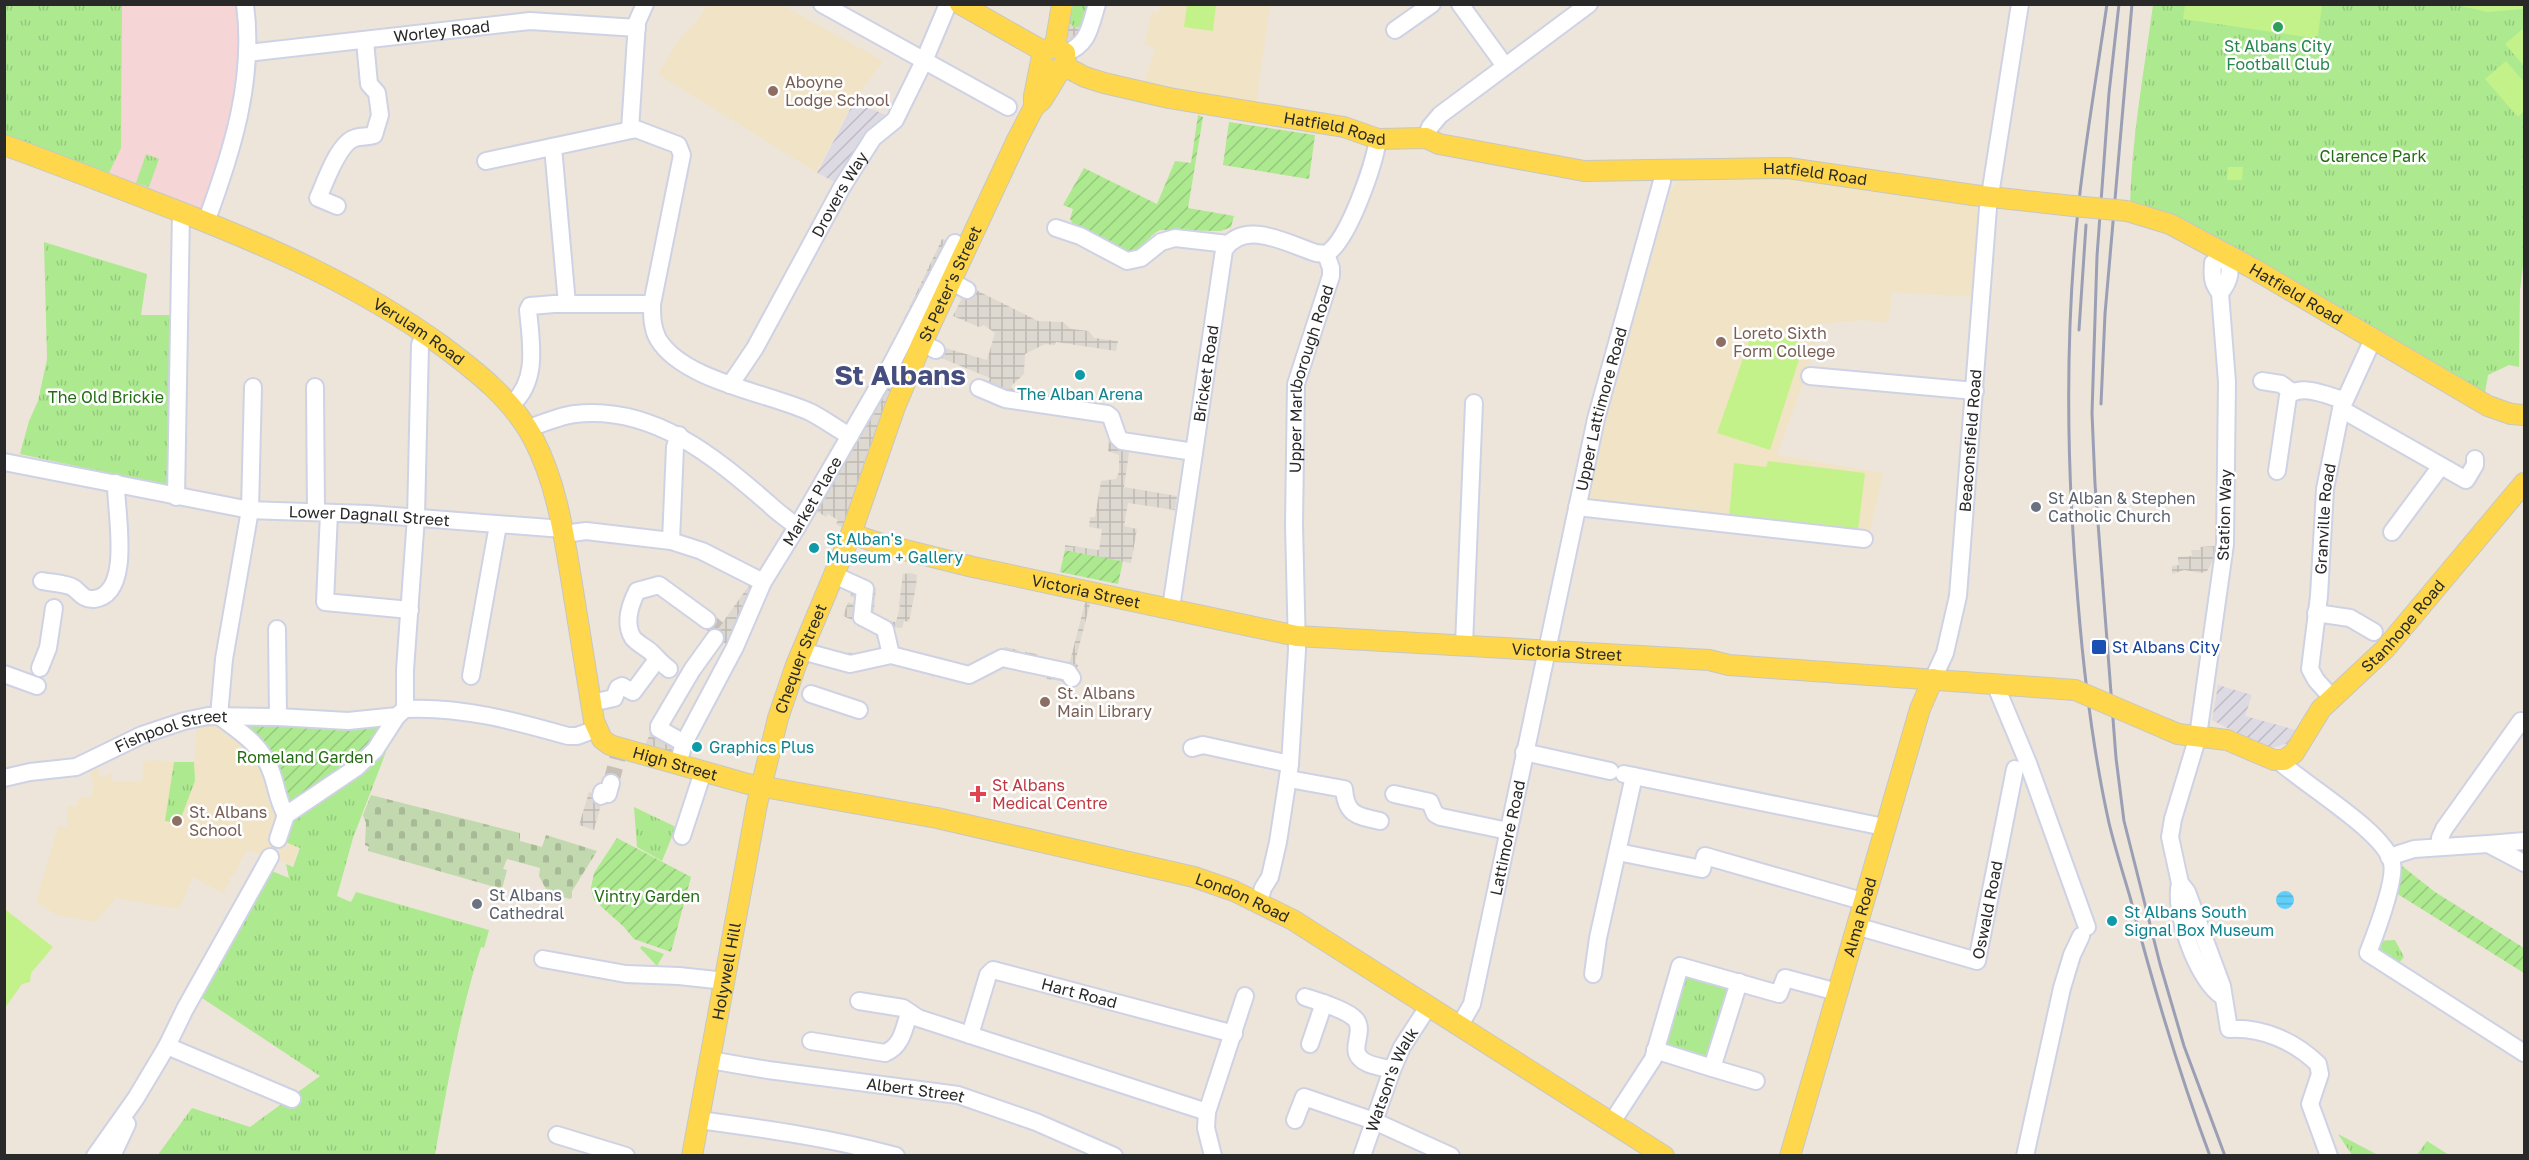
<svg xmlns="http://www.w3.org/2000/svg" width="2529" height="1160" font-family="'Golos Text',sans-serif">
  <defs>
    <pattern id="industrial-furrows" width="10" height="10" patternUnits="userSpaceOnUse" patternTransform="scale(1.5)"><rect width="10" height="10" fill="#dddae4"/><path d="M-1 1l2-2M0 10L10 0M9 11l2-2" fill="none" stroke="#bebbc4"/></pattern>
    <pattern id="grass-tufts" width="24" height="20" patternUnits="userSpaceOnUse" patternTransform="scale(1.5)"><rect width="24" height="20" fill="#ade98f"/><path d="M3 7l-1-3M5 7V3M7 7l1-3M15 17l-1-3M17 17v-4M19 17l1-3" fill="none" stroke="#95c87b"/></pattern>
    <pattern id="cemetery-stones" width="16" height="16" patternUnits="userSpaceOnUse" patternTransform="scale(1.5)"><rect width="16" height="16" fill="#c2d8ae"/><path d="M2 7V4a2 2 0 0 1 4 0v3zM10 15v-3a2 2 0 0 1 4 0v3z" fill="#a7b996"/></pattern>
    <pattern id="garden-furrows" width="10" height="10" patternUnits="userSpaceOnUse" patternTransform="scale(1.5)"><rect width="10" height="10" fill="#ade98f"/><path d="M-1 1l2-2M0 10L10 0M9 11l2-2" fill="none" stroke="#95c87b"/></pattern>
    <pattern id="plaza-grid" width="8" height="8" patternUnits="userSpaceOnUse" patternTransform="scale(1.5)"><rect width="8" height="8" fill="#ddd8d0"/><path d="M0 4h8M4 0v8" fill="none" stroke="#beb9b3"/></pattern>
    <pattern id="water-rules" width="6" height="5" patternUnits="userSpaceOnUse" patternTransform="scale(1.5)"><rect width="6" height="5" fill="#61cffa"/><path d="M0 2.5h6" fill="none" stroke="#54b2d6"/></pattern>
  </defs>
  <rect width="100%" height="100%" fill="#ede5d9"/>
  <g fill="url(#industrial-furrows)">
    <polygon points="854,102 891,117 841,185 817,173"/>
    <polygon points="2218,685 2252,695 2245,716 2296,730 2289,743 2268,749 2212,720"/>
  </g>
  <g fill="#f1e3c6">
    <polygon points="707,5 782,5 883,61 854,100 816,172 658,74 678,41 696,22"/>
    <polygon points="1161,5 1270,5 1256,104 1144,84 1155,48 1144,44 1152,12 1158,14"/>
    <polygon points="1790,173 1971,202 1980,214 1974,297 1892,292 1889,322 1862,320 1819,324 1809,367 1777,455 1883,473 1869,536 1589,501 1602,434 1670,192 1681,177"/>
    <polygon points="209,717 255,744 299,848 292,865 247,850 233,876 229,877 230,882 223,893 193,877 179,909 116,898 96,922 57,915 36,902 58,826 67,827 68,806 77,806 78,798 92,798 93,783 89,767 96,765 100,778 112,773 111,781 142,781 144,760 151,762 160,760 166,762 195,761 197,719"/>
  </g>
  <polygon fill="#f5d5d6" points="122,5 236,5 238,52 231,130 203,210 109,173 121,148"/>
  <g fill="url(#grass-tufts)">
    <polygon points="5,5 122,5 121,148 109,173 5,136"/>
    <polygon points="1071,5 1091,5 1080,28 1074,28 1068,21"/>
    <path d="M2153,5H2524V258L2520,290L2519,367L2509,365L2488,375L2485,393L2130,208C2131,140 2144,72 2153,5Z"/>
    <polygon points="146,154 159,159 149,187 136,183"/>
    <polygon points="44,242 147,274 141,315 175,315 169,486 20,454 29,421 38,401 47,359"/>
    <path d="M394,731L353,838L337,896L351,902L356,892L489,930L484,948L481,947C460,1012 447,1086 435,1155L157,1156L192,1108L250,1127L320,1076L196,994L267,869L289,878L286,864L293,867L300,848L278,839L287,815Z"/>
    <polygon points="174,762 194,762 195,781 179,823 165,821"/>
    <polygon points="634,807 676,827 662,861 637,847"/>
    <polygon points="2395,940 2404,957 2397,965 2379,952 2379,941"/>
    <polygon points="642,946 664,954 657,966 640,948"/>
    <polygon points="1682,974 1732,989 1711,1059 1660,1044"/>
    <polygon points="2338,1134 2378,1155 2352,1155"/>
    <polygon points="2427,1141 2449,1155 2417,1155"/>
  </g>
  <polygon fill="url(#cemetery-stones)" points="371,795 520,833 520,841 542,847 546,835 597,851 572,891 572,898 569,899 547,891 539,876 540,868 507,859 503,869 507,870 502,889 368,851 369,847 365,845 366,823 363,815"/>
  <g fill="url(#garden-furrows)">
    <path d="M1198,115L1203,117L1188,208L1234,216L1231,227L1221,231L1160,230C1148,236 1142,249 1131,254L1076,229L1070,219L1073,209L1063,205L1084,168L1157,204L1175,161L1191,163Z"/>
    <polygon points="1229,122 1315,135 1309,179 1223,165"/>
    <polygon points="1065,550 1123,561 1118,584 1060,572"/>
    <polygon points="220,716 396,717 375,750 286,814 275,780"/>
    <polygon points="617,838 691,877 671,952 634,939 624,927 594,900 591,888 594,873"/>
    <polygon points="2402,866 2435,892 2524,948 2524,973 2396,893"/>
  </g>
  <g fill="#c4f28a">
    <polygon points="1187,5 1216,5 1213,31 1184,27"/>
    <polygon points="2185,5 2185,4 2322,5 2318,35 2313,38 2183,19"/>
    <polygon points="2456,5 2524,5 2524,9 2487,12"/>
    <polygon points="2524,28 2524,66 2505,44"/>
    <polygon points="2506,61 2524,82 2524,111 2518,117 2485,79"/>
    <polygon points="2228,167 2243,167 2242,180 2227,180"/>
    <polygon points="1754,327 1804,344 1770,450 1717,433"/>
    <polygon points="1768,461 1865,473 1858,530 1729,516 1734,463 1766,467"/>
    <polygon points="6,910 53,947 31,973 30,982 22,984 5,1008"/>
  </g>
  <g fill="url(#plaza-grid)">
    <polygon points="1068,21 1074,28 1083,25 1072,43 1069,42 1066,36"/>
    <polygon points="942,239 955,243 876,443 869,448 852,501 847,530 836,524 838,520 828,514 826,517 815,510 806,525 793,515 892,344"/>
    <polygon points="968,286 1038,321 1063,322 1071,329 1089,331 1094,338 1118,341 1116,351 1056,342 1055,345 1045,344 1025,354 1024,374 1011,386 1018,397 987,386 990,378 934,355 938,346 987,360 995,333 984,325 979,327 953,316"/>
    <polygon points="1108,442 1130,446 1124,487 1177,496 1175,510 1128,503 1124,526 1137,529 1131,563 1065,550 1065,545 1099,550 1102,529 1089,527 1090,517 1095,517 1101,481 1116,479 1119,472 1119,455 1108,451"/>
    <polygon points="2215,546 2214,559 2207,571 2201,573 2184,570 2172,574 2172,566 2179,565 2178,557 2192,556 2191,550 2200,550 2200,547"/>
    <polygon points="910,573 917,575 916,586 909,622 904,621 902,628 893,627 889,640 895,650 965,669 978,659 985,661 1005,647 1018,650 1021,654 1026,652 1036,654 1040,658 1066,664 1070,661 1086,599 1091,600 1075,662 1078,665 1076,671 1066,682 1047,679 1046,676 994,666 935,674 934,677 931,676 932,671 888,661 887,665 847,658 848,652 865,657 879,651 881,645 881,640 876,638 878,631 843,616 848,602 853,604 855,598 850,596 853,590 851,578 876,588 873,620 896,622 900,606 899,605 903,574"/>
    <polygon points="763,582 728,645 715,638 713,636 750,584"/>
    <polygon points="654,725 681,738 675,755 645,745"/>
    <polygon points="589,792 603,797 594,830 579,825"/>
  </g>
  <circle fill="url(#water-rules)" cx="2285" cy="900" r="9"/>
  <g fill="none" stroke-linecap="round" stroke-linejoin="round">
    <g stroke="#c6bfb6" stroke-width="16" stroke-dasharray="16 8" stroke-linecap="butt">
      <polyline points="707,620 718,629"/>
      <polyline points="611,783 618,756"/>
    </g>
    <g stroke="#ced2e4" stroke-width="20">
      <g id="minor">
        <polyline points="822,4 1008,107"/>
        <polyline points="1460,4 1505,66"/>
        <polyline points="1395,30 1432,4"/>
        <path id="s1" d="M247,53L530,21L637,28"/>
        <path d="M1065,53C1089,45 1090,26 1097,4"/>
        <polyline points="630,130 637,22 645,4"/>
        <polyline points="1426,138 1430,127 1440,115 1589,4"/>
        <polyline points="553,147 567,304"/>
        <path d="M486,161L636,129L678,145L682,155L652,304C652,316 652,328 658,339C683,381 769,393 810,412C824,419 837,429 850,436"/>
        <path d="M337,206L318,198C325,183 338,143 355,138C361,136 368,137 374,135L380,115L377,93L369,84L365,41"/>
        <path d="M206,222C232,152 255,80 245,4"/>
        <polyline points="1056,228 1080,236 1127,261 1141,258 1161,242 1175,238 1228,244"/>
        <path d="M1326,254C1348,242 1374,165 1378,139"/>
        <polyline points="950,281 967,290"/>
        <path d="M2220,293C2230,281 2232,271 2227,256L2213,263C2212,276 2212,283 2220,293L2227,382L2225,544L2198,736L2173,819L2170,837L2180,883L2187,892L2222,986L2229,1029C2262,1027 2294,1041 2318,1064L2320,1074L2310,1104L2329,1156"/>
        <polyline points="922,343 936,350"/>
        <polyline points="1810,376 1975,391"/>
        <polyline points="2262,381 2281,384 2292,392"/>
        <path id="s2" d="M730,385L755,348L842,187L873,138L895,120L924,61L948,4"/>
        <polyline points="315,387 316,512"/>
        <polyline points="979,388 1005,399 1107,414 1111,417 1118,437 1122,441 1194,452"/>
        <path d="M511,405C539,381 531,343 528,310L530,306L554,304H652"/>
        <polyline points="2341,409 2466,480 2475,465 2475,459"/>
        <path d="M527,429C543,423 559,416 575,414C653,405 715,457 769,504C778,513 788,519 797,527"/>
        <path id="s3" d="M4,462L250,510L368,514L563,529"/>
        <path d="M2277,471L2288,396C2302,383 2328,396 2343,400"/>
        <polyline points="176,497 181,213"/>
        <polyline points="1577,507 1864,539"/>
        <polyline points="329,513 325,602 410,610"/>
        <polyline points="2392,532 2441,466"/>
        <polyline points="564,534 586,531 671,541 702,551 763,582"/>
        <polyline points="671,541 675,447 679,435"/>
        <polyline points="834,575 865,589 862,617 885,629 891,655"/>
        <path d="M42,581C51,583 66,583 74,588C80,593 84,600 94,599C134,594 115,509 116,483"/>
        <path id="s4" d="M1171,608L1224,250C1244,218 1288,244 1316,253L1326,254"/>
        <polyline points="2316,613 2350,618 2374,632"/>
        <polyline points="277,629 278,717"/>
        <polyline points="1464,645 1474,403"/>
        <polyline points="802,651 850,664 891,655 969,675 1002,658 1068,672 1072,678"/>
        <polyline points="40,668 48,648 54,608"/>
        <path d="M669,669C662,664 658,659 652,653C647,648 638,644 633,638C624,624 630,605 637,591L659,585L707,620"/>
        <polyline points="4,674 37,686"/>
        <polyline points="471,676 498,525"/>
        <path id="s5" d="M1933,679L1945,653L1958,596L1988,208L2020,4"/>
        <polyline points="1995,684 2028,763 2087,927"/>
        <polyline points="811,694 859,710"/>
        <path id="s6" d="M2333,699L2316,680L2310,669L2319,596L2325,489L2341,409L2373,339"/>
        <polyline points="591,703 614,698 618,688 622,686 633,692 656,661"/>
        <polyline points="405,709 405,670 416,517 420,345 424,333"/>
        <path d="M405,709C460,706 515,721 568,736H577L596,729"/>
        <polyline points="219,716 224,659 250,510 253,387"/>
        <path d="M219,716C242,733 263,746 272,774C277,788 278,802 286,815"/>
        <polyline points="684,743 659,729 659,726 692,670 715,638"/>
        <polyline points="1192,748 1203,745 1290,764"/>
        <polyline points="1524,752 1610,771"/>
        <path d="M2279,761C2305,785 2385,832 2392,863C2396,881 2375,935 2368,953L2524,1053"/>
        <path id="s7" d="M678,764L684,743L735,647L763,582L797,527L892,363L955,243"/>
        <polyline points="1624,774 1884,827"/>
        <path id="s8" d="M4,778L30,772L76,767L142,735L184,721L208,716L278,717L348,721L397,716L405,709"/>
        <path d="M1289,779L1344,789C1346,815 1357,816 1380,821"/>
        <polyline points="1394,794 1430,802 1435,814 1441,817 1508,831"/>
        <polyline points="601,796 602,792 608,794 611,783"/>
        <polyline points="286,815 357,767 375,750 397,716"/>
        <polyline points="682,836 700,781"/>
        <polyline points="278,839 286,815"/>
        <polyline points="2489,844 2524,841"/>
        <polyline points="2440,847 2440,838 2444,829 2521,721"/>
        <polyline points="1618,852 1702,869 1705,856 1862,901"/>
        <polyline points="2389,857 2414,849 2488,844 2524,863"/>
        <path d="M2180,883C2173,911 2197,980 2222,996"/>
        <path id="s9" d="M1259,902L1263,888L1270,877L1278,842L1290,764L1297,650L1294,525L1296,384L1331,276V268L1326,254"/>
        <path id="s10" d="M1856,926L1977,961L2015,769"/>
        <polyline points="543,959 626,974 679,976 725,981"/>
        <polyline points="1593,974 1598,938 1634,776"/>
        <path d="M1305,997C1317,1001 1348,1010 1356,1020C1365,1032 1349,1049 1361,1059C1368,1066 1383,1067 1392,1070"/>
        <polyline points="859,1001 903,1008 918,1018 970,1035 1207,1112"/>
        <path id="s11" d="M1460,1025L1472,1004L1596,419L1662,181V170"/>
        <path id="s12" d="M970,1035L988,975L993,970L1234,1034"/>
        <path d="M811,1041L885,1053C902,1046 904,1029 909,1013"/>
        <polyline points="1310,1044 1324,1003"/>
        <polyline points="167,1046 292,1099"/>
        <polyline points="1655,1050 1712,1068 1739,982"/>
        <path id="s13" d="M710,1060L768,1070L958,1095L1036,1122L1114,1156"/>
        <polyline points="1712,1068 1756,1081"/>
        <path d="M699,1120C766,1129 831,1138 896,1156"/>
        <polyline points="1295,1120 1304,1097 1374,1121 1451,1156"/>
        <polyline points="1612,1122 1653,1059 1680,966 1779,994 1785,978 1837,992"/>
        <polyline points="557,1135 626,1156"/>
        <polyline points="95,1156 136,1098 167,1046 185,1009 270,857"/>
        <polyline points="112,1156 127,1124"/>
        <polyline points="1213,1156 1206,1128 1207,1112 1245,996"/>
        <path id="s14" d="M1362,1156L1392,1070L1402,1047L1428,1007"/>
        <polyline points="2025,1156 2062,988 2072,955 2081,936"/>
      </g>
    </g>
    <g stroke="#c7c7c7" stroke-width="22">
      <g id="major">
        <polyline points="960,4 1043,51"/>
        <polyline points="1055,46 1062,4"/>
        <path id="s15" d="M1064,66L1085,77L1104,83L1169,98L1344,127L1378,139L1426,138L1439,144L1584,171L1788,168L1973,195L2073,206"/>
        <polyline points="1034,107 1034,96 1043,51 1055,46 1065,53 1066,63 1058,71 1046,70 1041,64"/>
        <path id="s16" d="M4,145C65,167 123,190 183,213C275,249 361,287 441,345C476,371 512,399 533,438C556,482 563,529 571,578C579,626 586,674 594,721L602,739L610,745L748,784L937,818L1194,877L1234,891L1293,920L1664,1156"/>
        <path id="s17" d="M2127,211L2170,224L2254,269L2488,406L2511,414L2524,415"/>
        <path id="s18" d="M851,534L885,545L973,567L1297,636L1709,660L1729,665L2075,690"/>
        <path id="s19" d="M2166,729L2178,734L2227,740L2274,760H2284L2294,753L2321,709L2385,649L2524,483"/>
        <path id="s20" d="M692,1156L757,804L778,718L796,665L851,534L895,407L922,343L1017,140L1034,107L1042,100L1061,69"/>
        <path id="s21" d="M1790,1156L1920,709L1933,679"/>
      </g>
    </g>
    <use href="#minor" stroke="#fff" stroke-width="16"/>
    <use href="#major" stroke="#fed74d" stroke-width="20"/>
    <g stroke="#9b9fb5" stroke-width="3">
      <path d="M2107,4C2095,88 2080,171 2074,255C2065,371 2068,487 2078,602C2084,676 2093,751 2109,823C2115,848 2123,873 2130,897C2153,985 2178,1071 2210,1156"/>
      <polyline points="2119,4 2109,93 2097,256 2092,413 2095,484 2116,758 2124,821 2160,964 2184,1046 2225,1156"/>
      <polyline points="2079,330 2086,225"/>
      <polyline points="2101,404 2105,314 2132,4"/>
    </g>
    <g stroke="#c7c7c7" stroke-width="22" stroke-linecap="butt">
      <g id="major-bridge">
        <polyline points="2073,206 2127,211"/>
        <polyline points="2075,690 2166,729"/>
      </g>
    </g>
    <use href="#major-bridge" stroke="#fed74d" stroke-width="20"/>
  </g>
  <circle fill="#2e9e5b" stroke="#fff" stroke-width="2" cx="2278" cy="27" r="6"/>
  <g fill="#8d6e63" stroke="#fff" stroke-width="2">
    <circle cx="773" cy="91" r="6"/>
    <circle cx="1721" cy="342" r="6"/>
    <circle cx="1045" cy="702" r="6"/>
    <circle cx="177" cy="821" r="6"/>
  </g>
  <g fill="#0f9aa8" stroke="#fff" stroke-width="2">
    <circle cx="1080" cy="375" r="6"/>
    <circle cx="814" cy="548" r="6"/>
    <circle cx="697" cy="747" r="6"/>
    <circle cx="2112" cy="921" r="6"/>
  </g>
  <g fill="#6b7280" stroke="#fff" stroke-width="2">
    <circle cx="2036" cy="507" r="6"/>
    <circle cx="477" cy="904" r="6"/>
  </g>
  <rect fill="#1a4fb4" stroke="#fff" stroke-width="2" x="2091" y="639" width="16" height="16" rx="3"/>
  <path fill="#e0444e" stroke="#fff" stroke-width="2" d="M975 785h6v6h6v6h-6v6h-6v-6h-6v-6h6z"/>
  <g text-anchor="middle" stroke-width="5" stroke-linejoin="round" paint-order="stroke">
    <g font-size="16" fill="#292929" stroke="#fff">
      <text dy="6" stroke="none"><textPath href="#s1" startOffset="196">Worley Road</textPath></text>
      <text dy="6" stroke="none"><textPath href="#s15" startOffset="279">Hatfield Road</textPath></text>
      <text dy="6" stroke="none"><textPath href="#s15" startOffset="765">Hatfield Road</textPath></text>
      <text dy="6" stroke="none"><textPath href="#s2" startOffset="220">Drovers Way</textPath></text>
      <text dy="6" stroke="none"><textPath href="#s20" startOffset="914">St Peter's Street</textPath></text>
      <text dy="6" stroke="none"><textPath href="#s17" startOffset="189">Hatfield Road</textPath></text>
      <text dy="6" stroke="none"><textPath href="#s16" startOffset="456">Verulam Road</textPath></text>
      <text dy="6" stroke="none"><textPath href="#s4" startOffset="237">Bricket Road</textPath></text>
      <text dy="6" stroke="none"><textPath href="#s9" startOffset="530">Upper Marlborough Road</textPath></text>
      <text dy="6" stroke="none"><textPath href="#s11" startOffset="633">Upper Lattimore Road</textPath></text>
      <text dy="6" stroke="none"><textPath href="#s5" startOffset="243">Beaconsfield Road</textPath></text>
      <text dy="6" stroke="none"><textPath href="#s7" startOffset="296">Market Place</textPath></text>
      <text dy="6" stroke="none"><textPath href="#s3" startOffset="370">Lower Dagnall Street</textPath></text>
      <text transform="translate(2224 515) rotate(-88)" y="6">Station Way</text>
      <text dy="6" stroke="none"><textPath href="#s6" startOffset="189">Granville Road</textPath></text>
      <text dy="6" stroke="none"><textPath href="#s18" startOffset="242">Victoria Street</textPath></text>
      <text dy="6" stroke="none"><textPath href="#s19" startOffset="304">Stanhope Road</textPath></text>
      <text dy="6" stroke="none"><textPath href="#s18" startOffset="728">Victoria Street</textPath></text>
      <text dy="6" stroke="none"><textPath href="#s20" startOffset="510">Chequer Street</textPath></text>
      <text dy="6" stroke="none"><textPath href="#s8" startOffset="176">Fishpool Street</textPath></text>
      <text dy="6" stroke="none"><textPath href="#s16" startOffset="1002">High Street</textPath></text>
      <text dy="6" stroke="none"><textPath href="#s11" startOffset="194">Lattimore Road</textPath></text>
      <text dy="6" stroke="none"><textPath href="#s16" startOffset="1586">London Road</textPath></text>
      <text dy="6" stroke="none"><textPath href="#s10" startOffset="178">Oswald Road</textPath></text>
      <text dy="6" stroke="none"><textPath href="#s21" startOffset="249">Alma Road</textPath></text>
      <text dy="6" stroke="none"><textPath href="#s20" startOffset="188">Holywell Hill</textPath></text>
      <text dy="6" stroke="none"><textPath href="#s12" startOffset="159">Hart Road</textPath></text>
      <text dy="6" stroke="none"><textPath href="#s14" startOffset="82">Watson's Walk</textPath></text>
      <text dy="6" stroke="none"><textPath href="#s13" startOffset="208">Albert Street</textPath></text>
    </g>
    <g font-size="16" fill="#27864d" stroke="#fff">
      <text x="2278" y="52">St Albans City<tspan x="2278" dy="18">Football Club</tspan></text>
    </g>
    <g font-size="16" fill="#785e54" stroke="#fff" text-anchor="start">
      <text x="785" y="88">Aboyne<tspan x="785" dy="18">Lodge School</tspan></text>
      <text x="1733" y="339">Loreto Sixth<tspan x="1733" dy="18">Form College</tspan></text>
      <text x="1057" y="699">St. Albans<tspan x="1057" dy="18">Main Library</tspan></text>
      <text x="189" y="818">St. Albans<tspan x="189" dy="18">School</tspan></text>
    </g>
    <g font-size="16" fill="#246c13" stroke="#fff">
      <text x="2373" y="162">Clarence Park</text>
      <text x="106" y="403">The Old Brickie</text>
      <text x="305" y="763">Romeland Garden</text>
      <text x="647" y="902">Vintry Garden</text>
    </g>
    <g font-size="16" fill="#0d838f" stroke="#fff" text-anchor="start">
      <text x="1080" y="400" text-anchor="middle">The Alban Arena</text>
      <text x="826" y="545">St Alban's<tspan x="826" dy="18">Museum + Gallery</tspan></text>
      <text x="709" y="753">Graphics Plus</text>
      <text x="2124" y="918">St Albans South<tspan x="2124" dy="18">Signal Box Museum</tspan></text>
    </g>
    <g font-size="16" fill="#5b616d" stroke="#fff" text-anchor="start">
      <text x="2048" y="504">St Alban &amp; Stephen<tspan x="2048" dy="18">Catholic Church</tspan></text>
      <text x="489" y="901">St Albans<tspan x="489" dy="18">Cathedral</tspan></text>
    </g>
    <g font-size="16" fill="#164399" stroke="#fff" text-anchor="start">
      <text x="2112" y="653">St Albans City</text>
    </g>
    <g font-size="16" fill="#be3a42" stroke="#fff" text-anchor="start">
      <text x="992" y="791">St Albans<tspan x="992" dy="18">Medical Centre</tspan></text>
    </g>
    <g font-size="28" font-weight="bold" fill="#454e7e" stroke="#fff">
      <text x="900" y="385">St Albans</text>
    </g>
  </g>
  <rect width="2529" height="1160" fill="none" stroke="#292929" stroke-width="12"/>
</svg>
